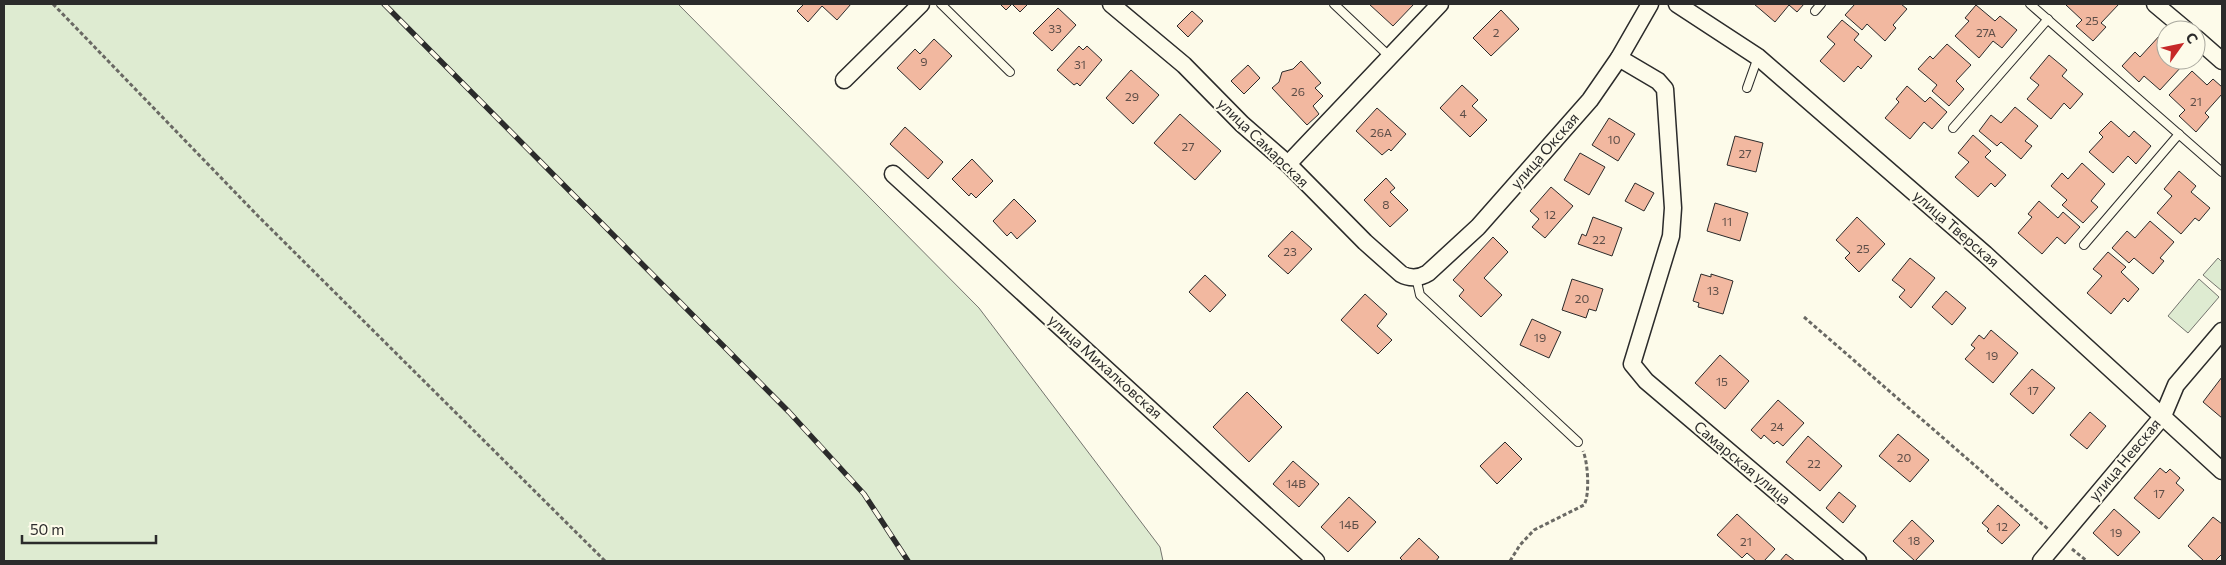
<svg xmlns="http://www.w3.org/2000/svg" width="2226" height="565" font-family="Commissioner,sans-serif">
  <rect width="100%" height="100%" fill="#fdfbea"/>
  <g fill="#deebd1" stroke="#74746e">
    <polygon points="4,4 678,4 979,308 1160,547 1163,561 4,561"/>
    <polygon points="2218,258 2222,262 2222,291 2203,275"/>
    <polygon points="2199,279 2219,297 2188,333 2168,316"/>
  </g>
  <g fill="#f2b8a0" stroke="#2b2b2b">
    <polygon points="804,4 851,4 837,20 822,6 808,22 797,11"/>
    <polygon points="1000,4 1028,4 1020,12 1012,4 1006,10"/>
    <polygon points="1369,4 1414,4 1393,26"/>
    <polygon points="1754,4 1804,4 1797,12 1789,5 1775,22"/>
    <polygon points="1855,4 1901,4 1907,9 1893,25 1896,28 1885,41 1867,24 1862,30 1845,15"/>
    <polygon points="2068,4 2119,4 2101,23 2106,27 2093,41 2076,26 2082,20 2066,5"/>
    <polygon points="1976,5 1995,21 2000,16 2017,30 2002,48 1993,41 1979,58 1955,36 1969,21 1965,18"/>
    <polygon points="1058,8 1076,25 1052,51 1033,33"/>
    <polygon points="1501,10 1519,29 1491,56 1473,38"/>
    <polygon points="1192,11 1203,21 1188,37 1177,26"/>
    <polygon points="1842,20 1859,34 1854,40 1872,56 1861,69 1858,66 1844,82 1820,61 1835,44 1827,37"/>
    <polygon points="2161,34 2166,39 2166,60 2176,60 2182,66 2160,90 2144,76 2139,82 2122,66 2135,52 2140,57"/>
    <polygon points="934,39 952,56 920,90 897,68 915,49 920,54"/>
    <polygon points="1947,44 1971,65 1956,81 1964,89 1949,106 1932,91 1937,85 1918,69 1930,56 1933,59"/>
    <polygon points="1079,46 1083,50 1087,46 1102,60 1080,86 1077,83 1074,85 1057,70"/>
    <polygon points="2049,55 2067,70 2062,76 2083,94 2070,109 2064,103 2051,119 2027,99 2039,85 2030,78"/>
    <polygon points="1301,61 1321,83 1315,88 1323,96 1313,106 1319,114 1307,125 1272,88 1279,82 1282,72 1293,69"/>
    <polygon points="1248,65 1260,78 1244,94 1231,81"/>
    <polygon points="1131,70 1159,95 1133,124 1106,98"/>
    <polygon points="2192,71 2207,85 2213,79 2222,87 2222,94 2205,113 2209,117 2196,132 2179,116 2185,110 2169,95"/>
    <polygon points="1462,85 1478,100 1472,106 1487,120 1470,137 1440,108"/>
    <polygon points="1907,86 1925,102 1930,97 1947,112 1932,129 1924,122 1910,139 1885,118 1899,102 1896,99"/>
    <polygon points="2015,107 2038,126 2025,141 2032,146 2021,159 2001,142 1997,146 1979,131 1991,115 2001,123"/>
    <polygon points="1377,108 1406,134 1391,151 1389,149 1382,155 1356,131"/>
    <polygon points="1180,114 1221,151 1195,180 1154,143"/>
    <polygon points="1609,118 1635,134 1618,161 1592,145"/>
    <polygon points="2111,121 2129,137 2134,131 2151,146 2136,164 2128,156 2113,173 2089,152 2103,137 2099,133"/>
    <polygon points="905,127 943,162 928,179 890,144"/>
    <polygon points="1973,135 1991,151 1985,157 2006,175 1995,187 1991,183 1978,197 1955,177 1969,162 1958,153"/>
    <polygon points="1735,136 1763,143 1756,172 1727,165"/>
    <polygon points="1580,153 1605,167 1589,195 1564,180"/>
    <polygon points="972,159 993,181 976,198 971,193 969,196 952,179"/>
    <polygon points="2082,163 2105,184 2091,201 2098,207 2083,223 2062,205 2067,200 2051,186 2062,173 2068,179"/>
    <polygon points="2179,171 2196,186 2191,192 2210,208 2199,221 2195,218 2181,234 2157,213 2172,196 2164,189"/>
    <polygon points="1386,178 1395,188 1390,192 1408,210 1390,227 1364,200"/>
    <polygon points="1635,183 1654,193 1644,211 1625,201"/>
    <polygon points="1551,187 1573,206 1545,238 1532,227 1539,219 1530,211"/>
    <polygon points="1014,199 1036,221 1017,239 1011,232 1007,236 993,221"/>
    <polygon points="2039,201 2058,218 2063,212 2080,227 2065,244 2057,237 2042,254 2018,233 2032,217 2028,214"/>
    <polygon points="1715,203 1748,213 1740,241 1707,231"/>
    <polygon points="1593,217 1622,228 1612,256 1578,244 1582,234 1586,236"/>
    <polygon points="1857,217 1885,244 1859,272 1845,258 1850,253 1836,240"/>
    <polygon points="2150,221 2174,242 2160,258 2164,261 2153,274 2134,258 2129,263 2112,248 2127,231 2135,238"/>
    <polygon points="1292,231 1312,249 1288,274 1268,256"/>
    <polygon points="1493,237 1508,252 1484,278 1502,295 1481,317 1459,296 1464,290 1453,280"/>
    <polygon points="2108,252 2126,267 2121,272 2139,289 2128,302 2124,298 2111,314 2087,293 2102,276 2093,269"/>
    <polygon points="1910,258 1935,278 1911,308 1899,297 1905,290 1892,280"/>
    <polygon points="1701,274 1711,277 1711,274 1733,281 1723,314 1698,307 1699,303 1693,301"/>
    <polygon points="1205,275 1226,295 1210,312 1189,292"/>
    <polygon points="1572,279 1603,289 1596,311 1589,309 1586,318 1562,310"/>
    <polygon points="1946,291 1966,308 1952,325 1932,307"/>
    <polygon points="1365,294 1387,314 1377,326 1392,340 1378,354 1341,320"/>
    <polygon points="1532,319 1561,332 1549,358 1520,345"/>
    <polygon points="1991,330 2018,353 1993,383 1965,359 1975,348 1971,345 1979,335 1984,339"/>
    <polygon points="1720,355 1749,381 1725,409 1695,383"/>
    <polygon points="2032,369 2055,388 2033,414 2010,394"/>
    <polygon points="2222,377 2222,418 2203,402"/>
    <polygon points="1247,392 1282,427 1249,462 1213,427"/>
    <polygon points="1778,400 1804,423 1783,446 1777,441 1774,444 1764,435 1761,439 1751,430"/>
    <polygon points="2090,412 2106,426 2087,449 2070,435"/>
    <polygon points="1898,434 1929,460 1910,482 1879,456"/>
    <polygon points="1808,436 1842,466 1820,491 1786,462"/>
    <polygon points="1505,442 1522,459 1497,484 1480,466"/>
    <polygon points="1293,461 1319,484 1299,507 1273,484"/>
    <polygon points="2160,468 2166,473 2170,469 2180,478 2176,483 2184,490 2159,519 2134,498"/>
    <polygon points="1839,492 1856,506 1843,523 1826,508"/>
    <polygon points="1349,497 1376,522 1348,552 1321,527"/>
    <polygon points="1998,505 2020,525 2002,544 1987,531 1989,529 1982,523"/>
    <polygon points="2114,509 2140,532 2118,556 2093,533"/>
    <polygon points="1737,514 1775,549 1764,561 1756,561 1747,553 1742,558 1717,535"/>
    <polygon points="2213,517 2222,524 2222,554 2215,561 2204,561 2188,546"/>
    <polygon points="1912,520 1934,541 1915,561 1893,541"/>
    <polygon points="1419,538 1439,557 1436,561 1403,561 1400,558"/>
    <polygon points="1786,554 1795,561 1780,561"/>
  </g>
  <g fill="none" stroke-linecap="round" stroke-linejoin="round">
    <g stroke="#2b2b2b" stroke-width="10">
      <g id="lane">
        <polyline points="941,4 1010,72"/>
        <polyline points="1334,4 1389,56"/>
        <polyline points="2030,4 2222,172"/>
        <polyline points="1815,11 1821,4"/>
        <polyline points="1747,88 1758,57"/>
        <polyline points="1953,128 2048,19"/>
        <polyline points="2084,245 2179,134"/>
        <polyline points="1416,277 1420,295 1578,442"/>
      </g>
    </g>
    <g stroke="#2b2b2b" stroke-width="19">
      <g id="street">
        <path d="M1111,4L1184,65L1242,124L1288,164L1365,242L1401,274C1410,279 1420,278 1428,273L1478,227L1590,100L1619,58L1650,4"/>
        <polyline points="1677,4 1758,57 1985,254 2222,471"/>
        <polyline points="2155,4 2186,30"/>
        <polyline points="2196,38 2222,61"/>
        <polyline points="1619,58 1658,81 1665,89 1673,208 1671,236 1632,364 1646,381 1858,561"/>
        <polyline points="844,80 921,4"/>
        <polyline points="1288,164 1440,4"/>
        <polyline points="893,174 1316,561"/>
        <polyline points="2041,561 2163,416 2176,385 2222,331"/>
      </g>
    </g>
    <g stroke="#6a6964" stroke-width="3" stroke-dasharray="4 2.5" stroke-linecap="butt">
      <polyline points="53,4 259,217 605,561"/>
      <polyline points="1804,317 2048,529"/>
      <polyline points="2072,549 2087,561"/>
      <path d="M1510,561L1520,545L1534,530L1584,505C1590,495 1588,462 1583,451"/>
    </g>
    <use href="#lane" stroke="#fdfbea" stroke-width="8"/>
    <use href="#street" stroke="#fdfbea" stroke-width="16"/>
    <g stroke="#2b2b2b" stroke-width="5.5">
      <polyline id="rail" points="384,4 789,412 864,494 908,561"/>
    </g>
    <use href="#rail" stroke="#fdfbea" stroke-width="4" stroke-dasharray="11" stroke-linecap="butt"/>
  </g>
  <g text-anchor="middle" stroke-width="4" stroke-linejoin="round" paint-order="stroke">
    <g font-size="12" fill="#5d4e48">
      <text x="2092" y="25">25</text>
      <text x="1055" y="33">33</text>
      <text x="1496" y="37">2</text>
      <text x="1986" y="37">27А</text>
      <text x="924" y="66">9</text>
      <text x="1080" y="69">31</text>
      <text x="1298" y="96">26</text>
      <text x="1132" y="101">29</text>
      <text x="2196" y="106">21</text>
      <text x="1463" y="118">4</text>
      <text x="1381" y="137">26А</text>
      <text x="1614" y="144">10</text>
      <text x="1188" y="151">27</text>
      <text x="1745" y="158">27</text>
      <text x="1386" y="209">8</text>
      <text x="1550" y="219">12</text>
      <text x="1727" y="226">11</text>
      <text x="1599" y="244">22</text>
      <text x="1863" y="253">25</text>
      <text x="1290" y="256">23</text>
      <text x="1713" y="295">13</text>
      <text x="1582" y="303">20</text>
      <text x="1540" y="342">19</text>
      <text x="1992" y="360">19</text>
      <text x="1722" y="386">15</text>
      <text x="2033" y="395">17</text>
      <text x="1777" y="431">24</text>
      <text x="1904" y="462">20</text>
      <text x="1814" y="468">22</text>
      <text x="1296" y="488">14В</text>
      <text x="2159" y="498">17</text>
      <text x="1349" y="529">14Б</text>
      <text x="2002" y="531">12</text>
      <text x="2116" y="537">19</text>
      <text x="1914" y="545">18</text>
      <text x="1746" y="546">21</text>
    </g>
    <g font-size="15" fill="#2b2b2b" stroke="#fdfbea">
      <text transform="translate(1263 143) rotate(44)" y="5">улица Самарская</text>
      <text transform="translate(1545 151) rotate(-49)" y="5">улица Окская</text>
      <text transform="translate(1956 229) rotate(41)" y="5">улица Тверская</text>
      <text transform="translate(1105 367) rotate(42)" y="5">улица Михалковская</text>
      <text transform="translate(2125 460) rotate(-50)" y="5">улица Невская</text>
      <text transform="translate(1742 463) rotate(40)" y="5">Самарская улица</text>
    </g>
  </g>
  <rect width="2226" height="565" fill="none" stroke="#2b2b2b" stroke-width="10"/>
  <g transform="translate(2181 45) rotate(57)"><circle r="24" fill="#fdfbea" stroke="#a9a89e"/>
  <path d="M0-4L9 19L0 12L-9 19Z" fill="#c62828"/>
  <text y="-8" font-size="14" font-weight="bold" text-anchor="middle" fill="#2b2b2b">С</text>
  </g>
  <path d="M22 535v8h134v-8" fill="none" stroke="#2b2b2b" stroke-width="2.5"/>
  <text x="30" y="535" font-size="15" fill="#2b2b2b" stroke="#fdfbea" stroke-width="4" paint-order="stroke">50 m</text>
</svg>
